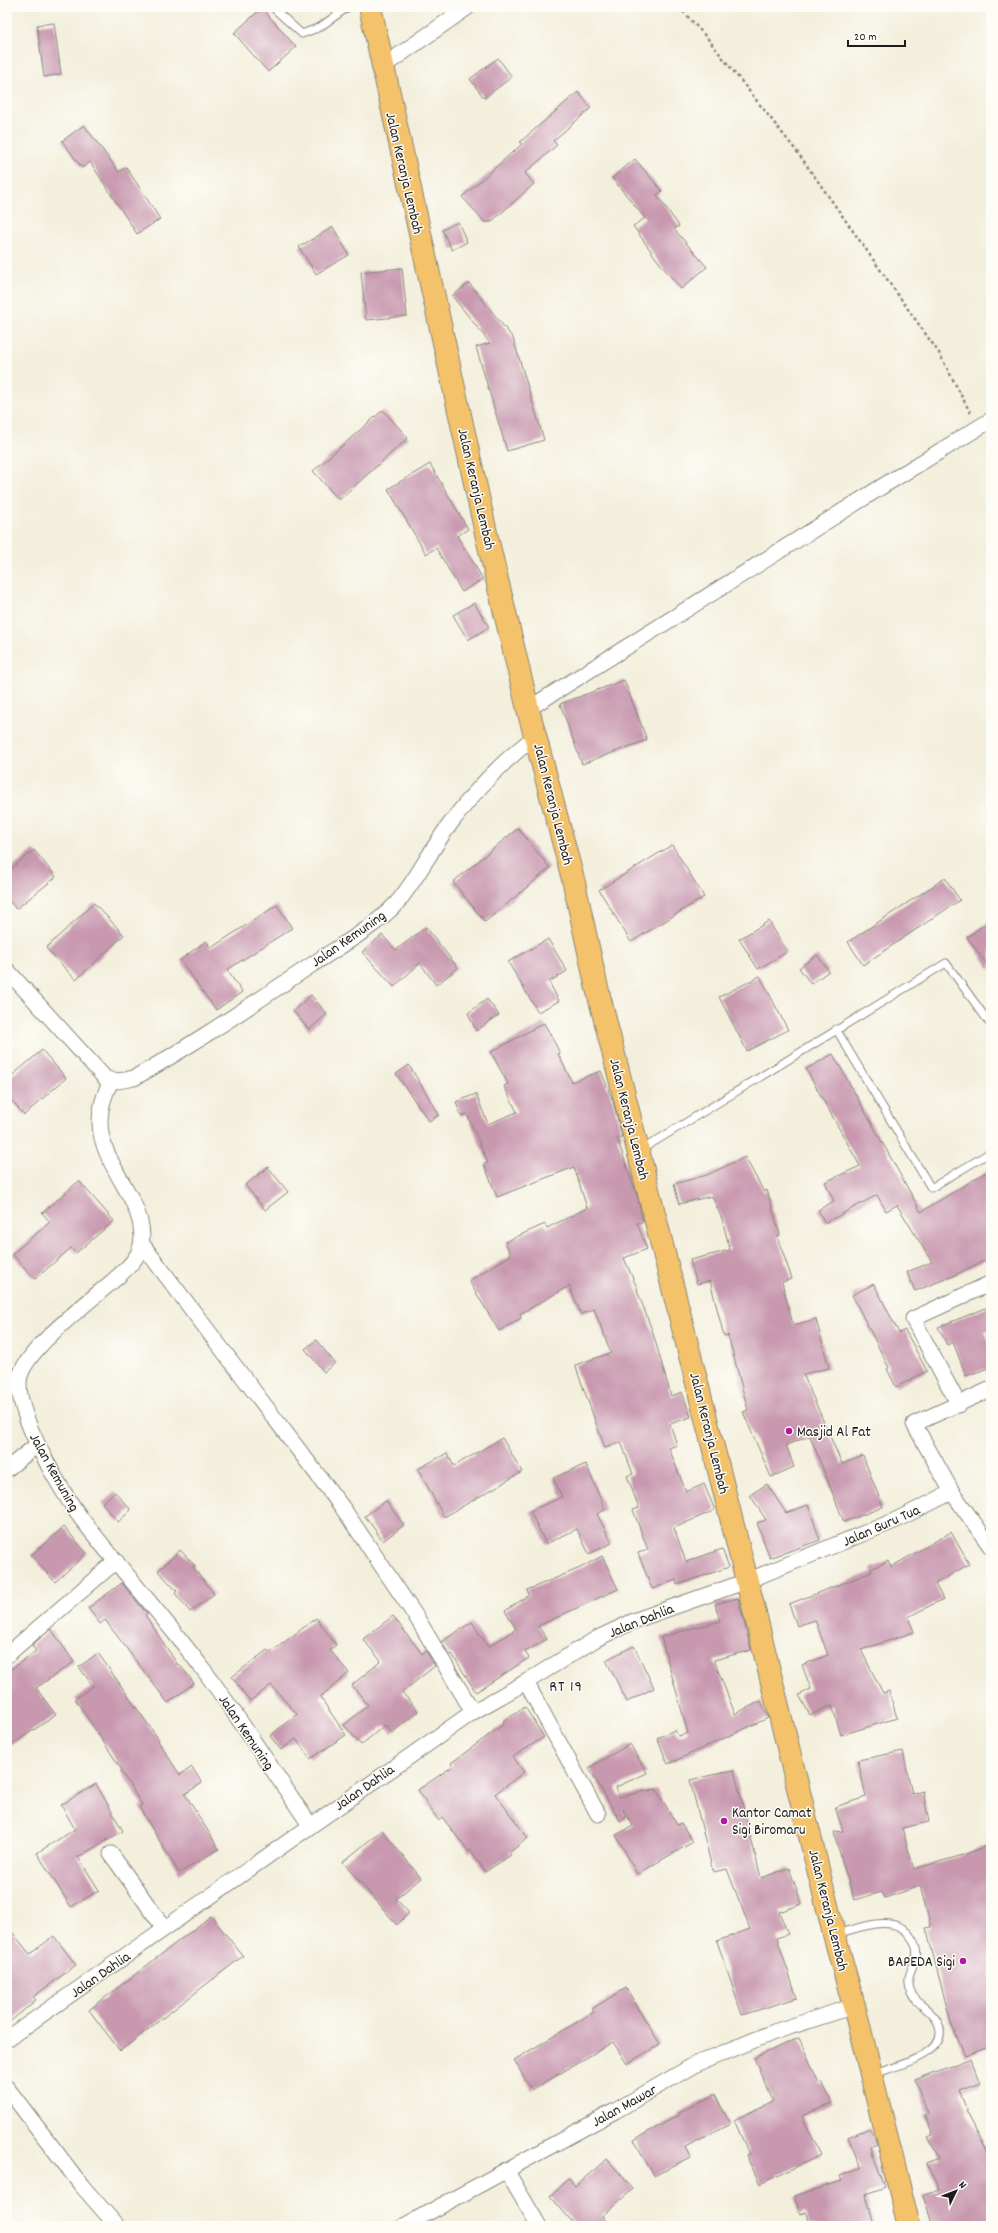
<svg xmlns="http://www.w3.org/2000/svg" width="998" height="2233" font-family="Dekko,sans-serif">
  <rect width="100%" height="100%" fill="#fdfcf7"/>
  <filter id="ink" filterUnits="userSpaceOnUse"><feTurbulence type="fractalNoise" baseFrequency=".025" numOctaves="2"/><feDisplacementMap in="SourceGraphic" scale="8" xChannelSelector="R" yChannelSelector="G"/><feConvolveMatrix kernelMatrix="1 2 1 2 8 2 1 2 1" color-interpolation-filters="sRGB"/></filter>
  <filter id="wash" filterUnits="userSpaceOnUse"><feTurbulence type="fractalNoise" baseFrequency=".012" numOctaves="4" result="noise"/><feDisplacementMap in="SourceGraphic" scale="16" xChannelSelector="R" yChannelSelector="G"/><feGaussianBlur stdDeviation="0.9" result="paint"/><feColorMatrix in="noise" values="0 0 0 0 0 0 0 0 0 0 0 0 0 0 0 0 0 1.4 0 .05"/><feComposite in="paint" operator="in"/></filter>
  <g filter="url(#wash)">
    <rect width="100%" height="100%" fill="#f3efdc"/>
    <g id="blocks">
      <g fill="#c898af">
        <polygon points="262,8 296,47 268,72 234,33"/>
        <polygon points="54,23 61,74 44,77 37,25"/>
        <polygon points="498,58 512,77 484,98 470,79"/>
        <polygon points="578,92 591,108 553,141 557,145 525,173 534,184 491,222 485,222 462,197 522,144 520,142"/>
        <polygon points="84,125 119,172 126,167 160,219 137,234 90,162 82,168 62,141"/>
        <polygon points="635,159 662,191 657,195 679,226 674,229 707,267 681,289 658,261 633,226 645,218 612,178"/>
        <polygon points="458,222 467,242 452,250 442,230"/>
        <polygon points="333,227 349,255 316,274 299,247"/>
        <polygon points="402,268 407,316 366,320 361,272"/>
        <polygon points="469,283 513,338 544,440 507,451 476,347 490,343 452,296"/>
        <polygon points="383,410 408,438 339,500 313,471"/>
        <polygon points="430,464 468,529 457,536 483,579 462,592 436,548 426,554 388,489"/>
        <polygon points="474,603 489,627 468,640 453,615"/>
        <polygon points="624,680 647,740 582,764 560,704"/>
        <polygon points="518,828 550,868 485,922 453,882"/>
        <polygon points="672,845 704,897 631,942 599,890"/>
        <polygon points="34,850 56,877 16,909 7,898 7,872"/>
        <polygon points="945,878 960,900 863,965 848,942"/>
        <polygon points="94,903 124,935 76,980 46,948"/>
        <polygon points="277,905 292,928 227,970 242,992 216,1010 180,960 206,941 211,948"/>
        <polygon points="991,920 991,970 967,937"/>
        <polygon points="769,921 787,952 758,969 739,939"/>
        <polygon points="426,927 458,968 436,985 420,963 394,987 362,952 382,935 396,950"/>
        <polygon points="548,939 567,971 549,982 559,1001 538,1012 508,962"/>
        <polygon points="817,955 829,971 811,984 799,968"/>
        <polygon points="760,976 788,1030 747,1051 719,997"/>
        <polygon points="311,995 327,1014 309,1030 293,1011"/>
        <polygon points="487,999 499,1015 476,1031 468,1013"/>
        <polygon points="544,1023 560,1053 558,1054 572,1082 601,1071 613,1101 622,1137 617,1138 638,1199 643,1222 637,1223 647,1249 624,1258 638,1290 637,1290 653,1333 671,1396 682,1392 691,1417 670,1424 677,1445 669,1448 686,1492 704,1484 715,1510 674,1528 686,1562 722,1549 729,1567 677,1585 676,1580 652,1589 638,1553 648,1550 633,1510 639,1508 627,1476 633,1474 621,1442 605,1448 575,1365 611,1353 594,1309 581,1314 569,1286 520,1314 521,1318 499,1331 469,1281 511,1255 505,1242 545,1224 547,1228 587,1208 574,1167 497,1197 484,1164 488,1163 467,1114 461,1116 456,1102 476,1094 488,1124 517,1112 504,1086 508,1084 491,1052"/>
        <polygon points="42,1050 66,1078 24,1115 7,1095 7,1080"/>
        <polygon points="833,1054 921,1212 991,1169 991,1257 953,1276 915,1291 907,1272 932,1262 897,1205 886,1211 877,1195 825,1223 818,1210 834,1201 825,1182 860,1166 806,1069"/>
        <polygon points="409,1065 439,1115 429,1121 396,1074"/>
        <polygon points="745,1157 764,1192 767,1190 780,1235 777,1236 792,1279 782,1282 793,1325 816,1319 829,1368 803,1374 842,1464 863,1456 883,1507 844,1522 810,1436 786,1445 794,1467 771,1477 743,1412 748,1410 728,1335 724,1336 710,1281 697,1284 690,1260 730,1250 722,1219 712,1196 679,1204 674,1184 707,1175"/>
        <polygon points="268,1167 288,1192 265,1210 245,1185"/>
        <polygon points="79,1181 114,1221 76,1253 71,1248 35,1279 12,1254 50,1222 42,1213"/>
        <polygon points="874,1284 899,1333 905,1330 927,1371 896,1387 887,1369 889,1368 852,1295"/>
        <polygon points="991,1306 991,1328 985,1331 991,1346 991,1367 966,1376 953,1342 947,1345 938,1327"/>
        <polygon points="316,1340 335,1363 324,1372 305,1349"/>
        <polygon points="502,1438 522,1472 444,1517 418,1469 447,1453 454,1466"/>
        <polygon points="586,1464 605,1510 597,1514 612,1543 589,1554 577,1529 546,1544 530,1511 562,1497 553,1478"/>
        <polygon points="767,1484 786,1513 808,1505 820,1540 770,1558 757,1523 766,1520 750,1495"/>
        <polygon points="115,1492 131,1510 118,1522 102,1503"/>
        <polygon points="386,1501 404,1525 383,1541 365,1516"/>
        <polygon points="64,1527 87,1553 55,1582 31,1555"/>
        <polygon points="951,1532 969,1564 935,1584 943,1599 908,1617 914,1632 861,1650 883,1693 889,1691 897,1718 841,1735 832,1705 810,1715 799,1695 811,1689 802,1665 828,1655 815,1620 797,1626 789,1604 872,1572 871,1569 888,1561 891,1567"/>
        <polygon points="180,1550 195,1566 193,1567 214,1594 190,1612 175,1593 177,1591 158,1571"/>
        <polygon points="602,1556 618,1589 538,1626 547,1639 525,1652 529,1658 476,1692 452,1654 450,1655 441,1642 472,1622 488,1647 516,1629 505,1611 529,1595 527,1590 580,1568"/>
        <polygon points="122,1583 147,1614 145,1615 178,1665 179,1664 194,1683 168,1703 105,1620 100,1624 88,1608"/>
        <polygon points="738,1598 751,1650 714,1660 735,1714 761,1701 768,1718 668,1764 657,1738 675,1730 678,1736 688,1733 661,1637 720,1621 715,1604"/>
        <polygon points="393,1616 422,1654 426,1651 435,1666 402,1692 418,1711 392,1733 385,1725 361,1745 344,1725 368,1705 352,1685 381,1661 363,1639"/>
        <polygon points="316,1618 336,1645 330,1650 349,1673 320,1697 346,1735 310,1759 296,1739 281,1750 270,1736 297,1714 271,1685 250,1701 232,1677 267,1650 270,1653"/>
        <polygon points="51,1629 74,1662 36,1688 56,1715 7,1748 7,1672 36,1651 32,1645"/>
        <polygon points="634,1646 654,1688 627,1702 606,1660"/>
        <polygon points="98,1653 159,1740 158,1741 180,1775 192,1767 202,1783 185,1794 219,1849 179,1873 139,1807 142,1805 121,1771 122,1770 75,1699 93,1686 79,1667"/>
        <polygon points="525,1707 544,1737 513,1757 524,1772 495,1794 528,1838 509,1853 511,1855 485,1872 471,1850 469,1852 442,1817 438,1820 418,1790 453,1766 451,1763 504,1724 503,1721"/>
        <polygon points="630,1744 647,1773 616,1787 619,1797 656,1789 677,1825 681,1823 693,1842 637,1874 616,1835 633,1826 623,1809 626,1818 620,1821 589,1768"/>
        <polygon points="903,1751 912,1794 923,1791 929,1822 902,1828 914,1869 963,1855 991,1844 991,2046 965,2056 951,2023 926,1928 931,1927 920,1886 885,1898 882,1892 854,1900 836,1841 834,1832 843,1831 835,1807 866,1797 858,1760"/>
        <polygon points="734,1770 761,1878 789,1868 802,1904 779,1912 788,1934 777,1938 797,1998 742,2015 717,1941 750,1929 727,1869 713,1872 690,1780"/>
        <polygon points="96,1784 123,1831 78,1857 99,1890 71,1907 37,1853 75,1829 61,1805"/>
        <polygon points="382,1830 421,1878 396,1899 409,1913 397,1925 343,1862"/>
        <polygon points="211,1916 243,1956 120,2051 89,2010"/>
        <polygon points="7,1926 30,1954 54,1936 76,1965 33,1997 36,2000 7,2024"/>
        <polygon points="626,1988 660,2044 627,2064 613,2042 532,2090 514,2060 594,2012 592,2009"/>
        <polygon points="799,2038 819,2083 822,2082 832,2103 802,2116 821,2155 760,2184 746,2155 749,2154 734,2120 773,2101 754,2058"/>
        <polygon points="971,2058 981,2083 960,2091 968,2110 966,2111 991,2158 991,2226 933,2226 923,2196 939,2190 927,2163 939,2158 928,2137 933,2135 924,2115 928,2114 915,2080"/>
        <polygon points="715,2094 730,2124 685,2147 690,2157 654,2176 634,2140 679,2115 678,2113"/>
        <polygon points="870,2128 876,2144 870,2147 885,2187 866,2194 874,2226 809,2226 806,2212 800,2214 794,2196 842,2181 840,2176 861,2168 848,2137"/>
        <polygon points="607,2159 633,2189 602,2216 610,2226 576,2226 550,2196 569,2179 575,2186"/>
      </g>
    </g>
  </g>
  <g filter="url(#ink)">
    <use href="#blocks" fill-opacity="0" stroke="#88867c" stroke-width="1"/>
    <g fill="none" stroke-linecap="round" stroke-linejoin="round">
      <g stroke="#88867c" stroke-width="9">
        <g id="service">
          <polyline points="272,7 302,34 320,27 348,7"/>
          <polyline points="836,1029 931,1188 991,1152"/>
          <polyline points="641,1150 946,963 991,1025"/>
          <path d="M836,1934C859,1928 895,1912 911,1937C915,1942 918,1951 916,1957C913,1969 906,1975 910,1989C915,2005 930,2008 937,2021C955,2053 893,2067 874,2074"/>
        </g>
      </g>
      <g stroke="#88867c" stroke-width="17">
        <g id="minor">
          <polyline points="382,67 468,7"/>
          <polyline points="528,709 886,484 991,420"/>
          <path d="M7,970L105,1078C115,1083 124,1080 134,1078C196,1043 254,1003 313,964C340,946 373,928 396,904C415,882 428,855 445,831C471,794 500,763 536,736"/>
          <path d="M111,1081C85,1131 110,1158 133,1202C139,1215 144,1231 141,1245C138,1260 125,1270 114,1280C90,1301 28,1347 20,1376C12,1410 63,1495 84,1522C124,1573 167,1621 206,1673C242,1722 275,1774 310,1825"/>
          <polyline points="142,1244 342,1507 417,1618 473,1712"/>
          <polyline points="959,1405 913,1319 991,1283"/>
          <polyline points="7,1469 37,1445"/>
          <polyline points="952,1492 914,1424 991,1389"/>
          <polyline points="7,1655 116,1561"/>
          <polyline points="526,1682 598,1814"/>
          <polyline points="111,1854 164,1928"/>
          <polyline points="7,2039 473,1712 526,1682 596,1639 636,1620 747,1581 894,1521 952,1492 991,1547"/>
          <polyline points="7,2088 82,2186 117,2226"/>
          <polyline points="506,2170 539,2226"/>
          <polyline points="404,2226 615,2111 694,2065 774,2032 854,2006"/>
        </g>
      </g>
      <g stroke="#88867c" stroke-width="24">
        <polyline id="primary" points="370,7 488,542 528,709 574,883 596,984 747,1581 834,1934 854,2006 909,2226"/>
      </g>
      <polyline stroke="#88867c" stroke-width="2.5" stroke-dasharray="3 3" stroke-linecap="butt" points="679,7 708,39 798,153 939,353 971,414"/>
      <use href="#service" stroke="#fff" stroke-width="7"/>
      <use href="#minor" stroke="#fff" stroke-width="15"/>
      <use href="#primary" stroke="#f4c26a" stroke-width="22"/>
    </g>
  </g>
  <g fill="#b5179e" stroke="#fdfcf7" stroke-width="1.5">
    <circle cx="789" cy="1431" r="4"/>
    <circle cx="724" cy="1821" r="4"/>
    <circle cx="963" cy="1961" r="4"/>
  </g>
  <g text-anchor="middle" stroke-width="3" stroke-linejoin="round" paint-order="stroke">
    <g font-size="15" fill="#1c1c1c" stroke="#fdfcf7">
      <text transform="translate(405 173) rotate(77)" y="5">Jalan Keranja Lembah</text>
      <text transform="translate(477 489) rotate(77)" y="5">Jalan Keranja Lembah</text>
      <text transform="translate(554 804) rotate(76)" y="5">Jalan Keranja Lembah</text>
      <text transform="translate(348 938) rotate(-35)" y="5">Jalan Kemuning</text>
      <text transform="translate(630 1119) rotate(76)" y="5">Jalan Keranja Lembah</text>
      <text transform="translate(710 1433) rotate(76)" y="5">Jalan Keranja Lembah</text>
      <text transform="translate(55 1472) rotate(61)" y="5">Jalan Kemuning</text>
      <text transform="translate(881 1525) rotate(-24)" y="5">Jalan Guru Tua</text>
      <text transform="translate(641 1620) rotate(-22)" y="5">Jalan Dahlia</text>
      <text transform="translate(247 1732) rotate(56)" y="5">Jalan Kemuning</text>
      <text transform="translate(364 1787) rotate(-35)" y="5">Jalan Dahlia</text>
      <text transform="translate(829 1910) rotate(76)" y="5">Jalan Keranja Lembah</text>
      <text transform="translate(100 1974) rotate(-35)" y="5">Jalan Dahlia</text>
      <text transform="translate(624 2105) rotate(-29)" y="5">Jalan Mawar</text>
    </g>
    <g font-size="15" fill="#1c1c1c" stroke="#fdfcf7" text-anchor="start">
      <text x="797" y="1436">Masjid Al Fat</text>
      <text x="732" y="1817">Kantor Camat<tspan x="732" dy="17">Sigi Biromaru</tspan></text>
      <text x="955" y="1966" text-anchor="end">BAPEDA Sigi</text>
    </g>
    <g font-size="16" letter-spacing="1" fill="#1c1c1c" stroke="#fdfcf7">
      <text x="566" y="1691">RT 19</text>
    </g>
  </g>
  <rect width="998" height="2233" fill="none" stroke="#fdfcf7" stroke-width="24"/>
  <g transform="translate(956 2191) rotate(47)" stroke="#fdfcf7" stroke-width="3" paint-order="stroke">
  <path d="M0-3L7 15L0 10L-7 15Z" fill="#1c1c1c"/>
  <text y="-6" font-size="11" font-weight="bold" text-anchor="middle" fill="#1c1c1c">N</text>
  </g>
  <path d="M848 40v6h57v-6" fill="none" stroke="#1c1c1c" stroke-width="2"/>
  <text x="854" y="40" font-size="12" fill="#1c1c1c" stroke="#fdfcf7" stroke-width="3" paint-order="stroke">20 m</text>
</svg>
